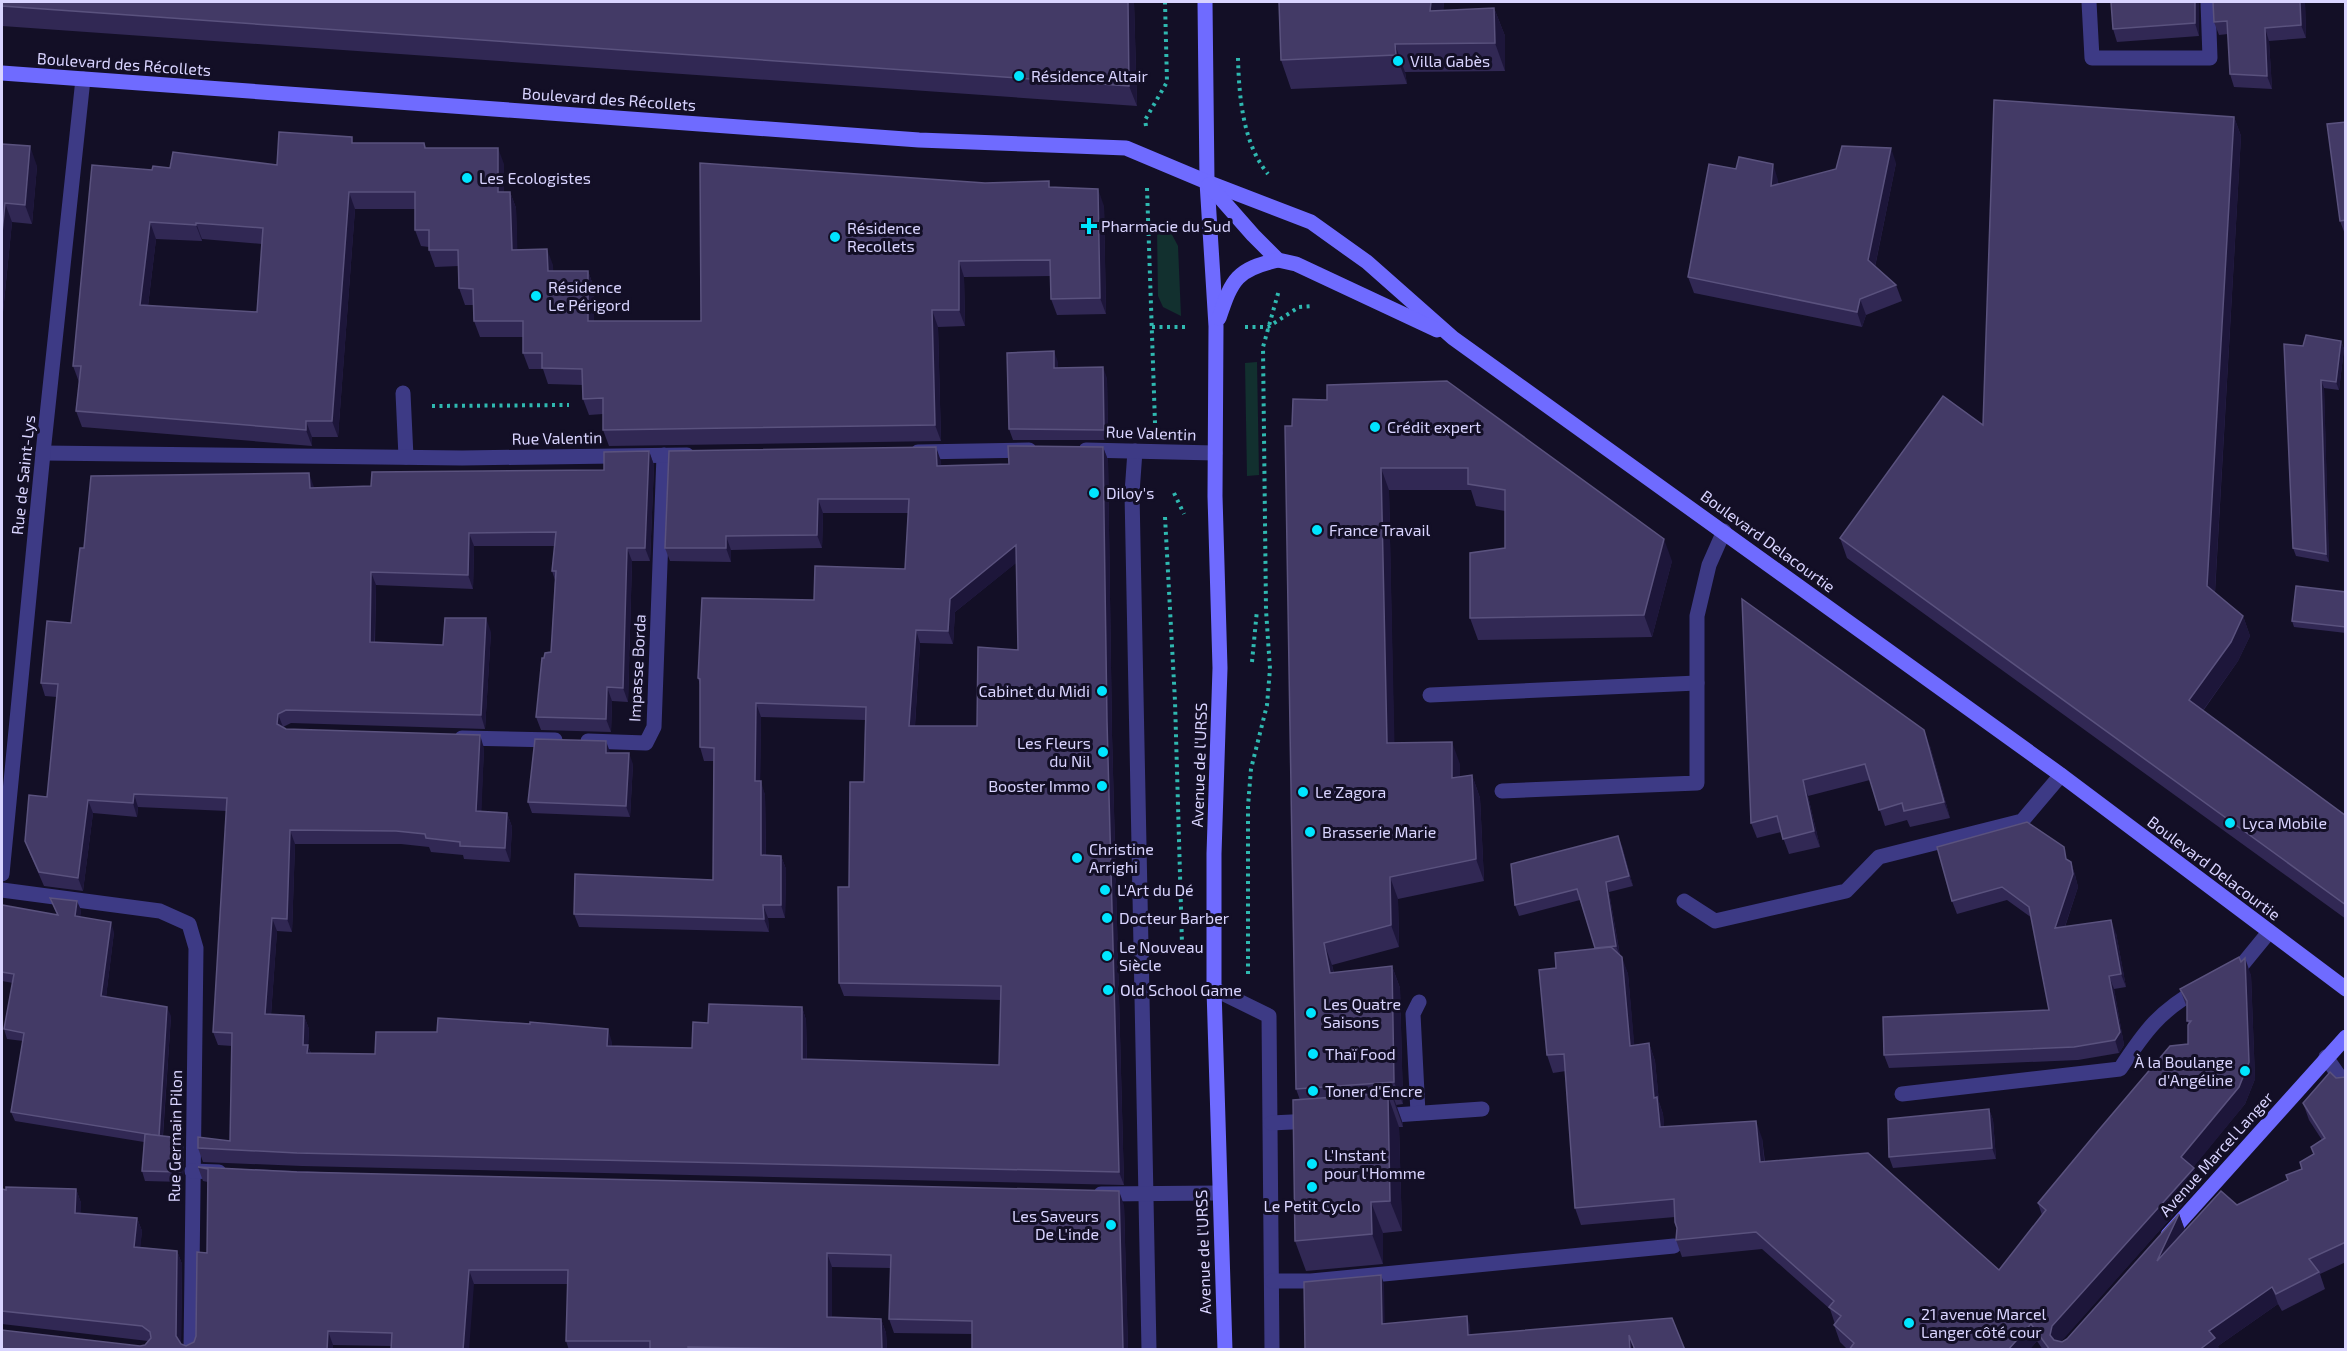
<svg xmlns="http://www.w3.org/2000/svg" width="2347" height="1351" font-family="'Exo 2',sans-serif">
  <rect width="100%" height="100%" fill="#130f26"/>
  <g fill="#12302f">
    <polygon points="1168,227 1178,246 1181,316 1163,307 1158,296 1157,229"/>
    <polygon points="1257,362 1259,475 1247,476 1245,363"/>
  </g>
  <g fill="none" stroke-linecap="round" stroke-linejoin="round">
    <g stroke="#2fb8b0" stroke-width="4" stroke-dasharray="3 4.5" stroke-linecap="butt">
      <path d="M1238,58C1239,97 1243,144 1268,174"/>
      <polyline points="1146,126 1145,120 1167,82 1165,2"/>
      <polyline points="1147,188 1155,423"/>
      <polyline points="1152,327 1187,327"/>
      <polyline points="1245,327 1268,327 1299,307 1313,306"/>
      <polyline points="432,406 569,405"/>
      <polyline points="1174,493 1184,514"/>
      <polyline points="1165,517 1175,701 1182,944"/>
      <polyline points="1252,662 1257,610"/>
      <polyline points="1248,974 1248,806 1251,769 1267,705 1270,669 1266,610 1263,347 1279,290"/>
    </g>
    <g stroke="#3d3a85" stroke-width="15">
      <polyline points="2089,2 2092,58 2210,58 2208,2"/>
      <polyline points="403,393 406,457"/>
      <polyline points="1135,451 1132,493 1149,1350"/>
      <polyline points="1430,695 1697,683"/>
      <polyline points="462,738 555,740"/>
      <polyline points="588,741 646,743 654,727 664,455"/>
      <polyline points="1502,791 1697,783 1697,616 1709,565 1724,531"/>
      <polyline points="1684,901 1715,921 1846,891 1879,857 2022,821 2061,775"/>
      <polyline points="2229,972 2242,965 2269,932"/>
      <polyline points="1214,989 1269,1016 1272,1350"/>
      <polyline points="2326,1057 2346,1086"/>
      <path d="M1902,1094L2120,1069C2145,1031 2160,1010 2201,988"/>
      <polyline points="1418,1113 1413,1014 1419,1002"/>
      <polyline points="1380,1116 1482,1109"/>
      <polyline points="1271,1123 1312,1121"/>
      <polyline points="1272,1281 1311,1281 1674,1246"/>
    </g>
    <g stroke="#3d3a85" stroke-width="15">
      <polyline points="1086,450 1215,453"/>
      <polyline points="918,452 1029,450"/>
      <polyline points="43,453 462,458 687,455"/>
      <polyline points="2,874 43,453 83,79"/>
      <polyline points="2,890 160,911 189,924 196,948 191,1350"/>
      <polyline points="192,1171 219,1172"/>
      <polyline points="1101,1194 1219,1193"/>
    </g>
    <g stroke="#6f6bff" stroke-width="15">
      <polyline points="1205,2 1207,182 1216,326 1215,496 1220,668 1214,854 1214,989 1225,1350"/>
      <polyline points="2,73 919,140 1126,148 1207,182 1311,222 1367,262 1453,338 2061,775 2346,989"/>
      <polyline points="1209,185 1253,235 1278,260 1296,264 1437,330"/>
      <path d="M1219,318C1232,279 1237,269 1278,260"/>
      <polyline points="2168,1235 2346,1037"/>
    </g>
  </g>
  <g fill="#312854" fill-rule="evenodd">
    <polygon points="2,2 1134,2 1137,106 2,26"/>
    <polygon points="1279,2 1444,2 1443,11 1494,8 1505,36 1505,71 1405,72 1407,84 1291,89 1281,60"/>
    <polygon points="2111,2 2199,2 2199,36 2117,42 2113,29"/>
    <polygon points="2305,2 2306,38 2269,41 2272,89 2234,87 2230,74 2228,34 2219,35 2214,22"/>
    <polygon points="2234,117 2241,136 2215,593 2243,616 2250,636 2238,661 2203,711 2346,816 2346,919 1847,558 1840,538 1983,425"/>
    <polygon points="2346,122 2346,237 2340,221"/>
    <path d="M355,143H424L426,148L504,164V192H510L516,208L517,249L553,265V271H588L594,288V321H701L985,183L1051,187L1104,206L1106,314L1057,315L1051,299V276L964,277L965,326L938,327L941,441L609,446L603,430V414L589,415L583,399V385L548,384L543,369H529L523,353V337H480L474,321L473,305H465L459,288V266L435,267L429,250V247L421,246L415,230V209H355L338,437H312V446L82,427L76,411L79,382L73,366L152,170L170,168L277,165ZM156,239L202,241V239L262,244L257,312L148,306Z"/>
    <polygon points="2,144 37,166 32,224 12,222 2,322"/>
    <polygon points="1896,163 1875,267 1896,285 1902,301 1866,315 1862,327 1694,293 1688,277 1778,180 1778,184"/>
    <polygon points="2341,341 2344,349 2339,390 2324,388 2329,562 2296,556 2293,548 2303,346"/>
    <polygon points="1058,362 1058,368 1107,378 1108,440 1013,440 1009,429"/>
    <polygon points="1327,400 1672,561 1652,637 1478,640 1470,618 1505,548 1505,511 1476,506 1471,490 1389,490 1394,743 1460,764 1460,777 1472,775 1480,798 1484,881 1398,899 1399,947 1332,965 1334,973 1392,966 1400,988 1403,1104 1396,1105 1403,1124 1403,1127 1399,1127 1402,1231 1383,1233 1383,1264 1306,1271 1295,1241 1300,1100 1296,1089 1292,426"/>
    <path d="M1103,447L1108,460L1112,735L1124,1185L302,1166L203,1162L198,1148L230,1141L232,1046L218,1045L213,1032L227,811L138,807L137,817L93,813L83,891L44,886L30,854L25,841L47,797L57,697L45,696L41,683L71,623L84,548L314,487V488L371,486L604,470L649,451L654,465L650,561H632L628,702L612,701L611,732L541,730L536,717L544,658L551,652L555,580L552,571L555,546H474L473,589L376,585L375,643L443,645L491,632L485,729L291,723L283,727L286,729L484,748L481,811L507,813L512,827L510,862L464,859L463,855L431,852L429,847L401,844H295L292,932L277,931L271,1015L304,1016L309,1029L308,1046L311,1053L375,1054L612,1042V1046L692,1048L708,1023L802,1007L806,1020L807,1060L999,1065L1001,1000L844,996L839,983L849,887L864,782L865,720L761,717L760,781L765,795L766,855L781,856L786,869L785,918H768L769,932L579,927L574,914L713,880L714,761H704L700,747V685L698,678L814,600L905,569L908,513H823L822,548L731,550V562L670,561L665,548L941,461V465L1009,464ZM1017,562L1018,650L977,726H915L920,643L953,644L955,612Z"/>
    <polygon points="2346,592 2346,633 2294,627 2292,621"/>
    <polygon points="1742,599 1930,746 1950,818 1910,827 1907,820 1885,826 1870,780 1808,796 1820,847 1789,854 1781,832 1757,838 1751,823"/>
    <polygon points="610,752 610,753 633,764 630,817 532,813 528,802"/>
    <polygon points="1622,846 1633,886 1609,892 1620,955 1628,974 1634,1045 1649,1043 1655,1061 1659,1102 1663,1114 1664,1127 1762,1138 1765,1162 1999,1270 2042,1215 2038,1203 2188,1044 2188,1024 2187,1008 2180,989 2241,962 2251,975 2255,1079 2245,1104 2193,1167 2200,1185 2060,1342 2062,1342 2067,1339 2179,1214 2185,1230 2288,1180 2302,1169 2314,1154 2311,1147 2322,1140 2309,1120 2303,1103 2336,1078 2346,1077 2346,1262 2320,1274 2325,1289 2282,1311 2278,1304 2218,1346 2219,1350 2043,1350 2037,1341 2029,1350 1848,1350 1840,1342 1834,1325 1835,1324 1830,1309 1762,1249 1682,1257 1676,1240 1677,1229 1675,1217 1581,1225 1575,1208 1566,1071 1553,1073 1547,1055 1556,968 1595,948 1580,900 1519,916 1515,905"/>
    <polygon points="2069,861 2071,862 2075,875 2078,887 2065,927 2116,933 2126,987 2114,989 2124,1045 2119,1053 2078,1060 1889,1068 1884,1055 2049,1010 2032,918 2007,900 1957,914 1952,901"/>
    <polygon points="50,898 81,910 80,917 114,932 106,997 171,1016 163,1136 180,1138 184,1148 183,1182 145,1181 142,1171 144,1142 15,1121 11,1112 23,1041 7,1039 4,1029 13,983 2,981 2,905 57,915"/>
    <polygon points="1989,1109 1993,1120 1996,1159 1893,1168 1889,1157"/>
    <polygon points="198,1167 1124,1205 1128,1350 972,1350 972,1334 894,1333 889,1319 891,1268 832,1267 832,1317 881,1319 886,1333 887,1350 569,1350 566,1341 568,1284 474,1284 391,1346 333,1345 333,1350 2,1350 140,1346 145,1345 148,1341 2,1324 2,1197 76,1189 81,1203 80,1213 137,1218 142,1231 140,1247 177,1251 182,1264 181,1344 186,1346 194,1342 196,1336 207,1253 208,1182 203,1181"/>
  </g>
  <g fill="#1d163a">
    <polygon points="1128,2 1134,2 1137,106 1129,86"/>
    <polygon points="1431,2 1444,2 1440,40 1430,11"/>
    <polygon points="2195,2 2199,2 2199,36 2195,23"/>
    <polygon points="2300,2 2305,2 2306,38 2301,25"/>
    <polygon points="1494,8 1505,36 1505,71 1495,43"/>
    <polygon points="2265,28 2269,41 2272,89 2267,76"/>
    <polygon points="1395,44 1405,72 1407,84 1396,55"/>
    <polygon points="2234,117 2241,136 2214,606 2207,586"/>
    <polygon points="30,146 37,166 32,224 25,205"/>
    <polygon points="498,148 504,164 504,208 498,192"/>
    <polygon points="1891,148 1896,163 1873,276 1868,260"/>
    <polygon points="1773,164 1778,180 1777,202 1771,186"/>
    <polygon points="1098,189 1104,206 1106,314 1100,298"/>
    <polygon points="349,192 355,209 338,437 332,421"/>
    <polygon points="510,192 516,208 518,266 512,250"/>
    <polygon points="5,203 12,222 2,322 2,233"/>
    <polygon points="150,222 156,239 146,322 140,305"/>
    <polygon points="196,223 202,239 202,241 196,225"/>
    <polygon points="547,249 553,265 554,287 548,271"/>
    <polygon points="959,261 964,277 965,326 959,310"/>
    <polygon points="588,271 594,288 594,337 588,321"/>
    <polygon points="1860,299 1866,315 1862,327 1857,312"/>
    <polygon points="932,310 938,327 941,441 935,425"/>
    <polygon points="2341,341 2344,349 2339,390 2336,382"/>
    <polygon points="1054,351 1058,362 1058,379 1054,368"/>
    <polygon points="1103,367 1107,378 1108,440 1104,430"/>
    <polygon points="2321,380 2324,388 2329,562 2326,554"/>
    <polygon points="306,421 312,437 312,446 306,430"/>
    <polygon points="936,447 941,461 942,479 937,466"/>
    <polygon points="1103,447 1108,460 1112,735 1124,1185 1119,1172 1107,721"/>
    <polygon points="649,451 654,465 650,561 645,548"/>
    <polygon points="1381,468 1389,490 1395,766 1387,743"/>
    <polygon points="309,473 314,487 315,502 310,488"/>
    <polygon points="818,499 823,513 822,548 817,535"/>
    <polygon points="469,533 474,546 473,589 468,575"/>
    <polygon points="726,536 731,550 731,562 726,548"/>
    <polygon points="1664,539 1672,561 1652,637 1644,615"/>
    <polygon points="1016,545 1021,559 955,612 953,644 948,631 950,599"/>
    <polygon points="627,548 632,561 628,702 623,688"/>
    <polygon points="371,572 376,585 374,656 370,642"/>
    <polygon points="2243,616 2250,636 2238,661 2196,720 2189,700"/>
    <polygon points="486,618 491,632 485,729 481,715"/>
    <polygon points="916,630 920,643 914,739 909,726"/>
    <polygon points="607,687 612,701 611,732 606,719"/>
    <polygon points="756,703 761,717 760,795 755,781"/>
    <polygon points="278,714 283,727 277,724"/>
    <polygon points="1924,730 1930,746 1950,818 1944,802"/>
    <polygon points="480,735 484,748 481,824 476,811"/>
    <polygon points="606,741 610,752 610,764 606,753"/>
    <polygon points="1452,742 1460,764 1460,800 1452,778"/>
    <polygon points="629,753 633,764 630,817 626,806"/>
    <polygon points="1472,775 1480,798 1484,881 1476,859"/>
    <polygon points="1803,780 1808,796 1820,847 1814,831"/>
    <polygon points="761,781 765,795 766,868 761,855"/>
    <polygon points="134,794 138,807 137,817 133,803"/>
    <polygon points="88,800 93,813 83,891 78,878"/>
    <polygon points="507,813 512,827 510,862 505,848"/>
    <polygon points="290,830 295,844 292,932 287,919"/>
    <polygon points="1618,836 1622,846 1633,886 1629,876"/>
    <polygon points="781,856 786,869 785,918 781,905"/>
    <polygon points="2071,862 2075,875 2078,887 2060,941 2055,928"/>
    <polygon points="1390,877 1398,899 1399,947 1391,925"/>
    <polygon points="1606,882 1609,892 1620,956 1616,946"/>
    <polygon points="77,901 81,910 79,926 75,916"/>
    <polygon points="763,905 768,918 769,932 764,919"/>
    <polygon points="272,918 277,931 270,1028 265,1014"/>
    <polygon points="2111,920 2116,933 2126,987 2121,974"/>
    <polygon points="111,922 114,932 105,1005 101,996"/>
    <polygon points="1324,943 1332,965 1338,995 1330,973"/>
    <polygon points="1622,957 1628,974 1636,1063 1630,1046"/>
    <polygon points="2245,958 2251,975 2255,1079 2245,1104 2188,1174 2181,1157"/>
    <polygon points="1392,966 1400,988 1403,1104 1394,1082"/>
    <polygon points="2109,976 2114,989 2124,1045 2119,1053 2115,1040"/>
    <polygon points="167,1007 171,1016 162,1145 159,1136"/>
    <polygon points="802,1007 806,1020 807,1073 802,1059"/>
    <polygon points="304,1016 309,1029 308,1046 313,1058 312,1067 303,1045"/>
    <polygon points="608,1029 612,1042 612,1060 607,1046"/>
    <polygon points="1649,1043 1655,1061 1659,1102 1663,1114 1666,1144 1660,1127 1654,1098"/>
    <polygon points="1392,1093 1403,1124 1403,1127 1392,1096"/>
    <polygon points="1388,1096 1399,1127 1402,1231 1390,1201"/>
    <polygon points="1989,1109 1993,1120 1996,1159 1992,1148"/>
    <polygon points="1756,1121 1762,1138 1766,1180 1760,1162"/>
    <polygon points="180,1138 184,1148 183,1182 180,1172"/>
    <polygon points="2194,1168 2200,1185 2059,1344 2057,1350 2050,1335 2052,1326"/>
    <polygon points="76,1189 81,1203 80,1227 75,1213"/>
    <polygon points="1119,1191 1124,1205 1128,1350 1123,1350"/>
    <polygon points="1371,1202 1383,1233 1383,1264 1372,1234"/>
    <polygon points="2179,1214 2185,1231 2157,1261"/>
    <polygon points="137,1218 142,1231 139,1261 134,1247"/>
    <polygon points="177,1251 182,1264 181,1350 176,1336"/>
    <polygon points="827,1253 832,1267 832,1331 827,1317"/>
    <polygon points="469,1270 474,1284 469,1350 463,1350"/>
    <polygon points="1381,1275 1384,1284 1385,1332 1382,1324"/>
    <polygon points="2272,1287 2278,1304 2218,1346 2219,1350 2199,1350 2209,1331"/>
    <polygon points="1467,1316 1470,1325 1471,1344 1468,1335"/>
    <polygon points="881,1319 886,1333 887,1350 882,1350"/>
    <polygon points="2031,1324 2037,1341 2029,1350 2008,1350"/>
    <polygon points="328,1331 333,1345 333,1350 327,1350"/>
    <polygon points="1629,1335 1632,1343 1632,1350 1630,1350"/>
  </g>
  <g fill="#433a66" stroke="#5a527e" stroke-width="1.5" fill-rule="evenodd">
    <polygon points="2,2 1128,2 1129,86 2,6"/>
    <polygon points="1279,2 1431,2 1430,11 1494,8 1495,43 1395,44 1396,55 1281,60"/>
    <polygon points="2111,2 2195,2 2195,23 2113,29"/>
    <polygon points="2213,2 2300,2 2301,25 2265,28 2267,76 2230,74 2227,21 2214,22"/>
    <polygon points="1994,100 2234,117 2207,586 2243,616 2231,642 2189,700 2346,816 2346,905 1840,538 1943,396 1983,425"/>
    <polygon points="2346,122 2346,220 2340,221 2327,124"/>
    <path d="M279,132L352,137V143H424L425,148H498V192H510L512,250L547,249L548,271H588V321H701L700,163L985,183L1049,181V187L1098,189L1100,298L1051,299L1050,260L959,261V310H932L935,425L603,430V398L583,399L582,369L542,368V353H523V321H474L473,289L459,288L458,250H429V230H415V192H349L332,421H306V430L76,411L81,366H73L92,165L152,170L153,166L170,168L173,152L277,165ZM150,222L196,225V223L263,228L257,312L140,305Z"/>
    <polygon points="2,144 30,146 25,205 5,203 2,233"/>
    <polygon points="1842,146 1891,148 1868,260 1896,285 1860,299 1857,312 1688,277 1709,164 1736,169 1739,157 1773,164 1771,186 1836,169"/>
    <polygon points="2306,335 2341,341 2336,382 2321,380 2326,554 2293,548 2284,344 2303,346"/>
    <polygon points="1054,351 1054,368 1103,367 1104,430 1009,429 1007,353"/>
    <polygon points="1447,381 1664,539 1644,615 1470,618 1470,553 1505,548 1505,490 1468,484 1468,468 1381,468 1387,743 1452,742 1452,778 1472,775 1476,859 1390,877 1391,925 1324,943 1330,973 1392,966 1394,1082 1296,1089 1285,426 1292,426 1293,399 1327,400 1327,385"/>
    <path d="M1008,446L1103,447L1107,721L1119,1172L297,1153L198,1148V1137L230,1141L232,1033L213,1032L227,798L134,794L133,803L88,800L78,878L39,872L25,841L29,795L47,797L58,684L41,683L47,621L71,623L80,548H84L91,476L309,473L310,488L371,486L372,472L604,470V452L649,451L645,548H627L623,688L607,687L606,719L536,717L542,658H544L545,653L551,652L556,571H552L556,532L469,533L468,575L371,572L370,642L443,645L445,618H486L481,715L286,710L278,714L277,724L286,729L480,735L476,811L507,813L505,848L460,846V842L426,838L425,834L396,831L290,830L287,919L272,918L265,1014L304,1016L303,1045H308L307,1053L375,1054L376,1032H437L438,1018L530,1024V1022L608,1029L607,1046L692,1048L693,1022L708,1023L709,1004L802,1007V1059L999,1065L1001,986L839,983L838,887H849L850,782H864L866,707L756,703L755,781H761V855L781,856V905H763L764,919L574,914L575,874L713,880L714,748L700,747V679L698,678L702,598L814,600L815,566L905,569L909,499H818L817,535L726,536V548H665L669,451L936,447L937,466L1009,464ZM1016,545L1018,650L978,647L977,726H909L916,630L948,631L950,599Z"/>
    <polygon points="2296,586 2346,592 2346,627 2292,621"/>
    <polygon points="1742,599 1924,730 1944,802 1904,811 1902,803 1879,810 1865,764 1803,780 1814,831 1783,839 1777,816 1751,823"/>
    <polygon points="535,739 606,741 606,753 629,753 626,806 528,802"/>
    <polygon points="2027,822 2064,847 2066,859 2071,862 2073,874 2055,928 2111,920 2121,974 2109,976 2120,1032 2115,1040 2074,1047 1884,1055 1883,1017 2049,1010 2029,907 2002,887 1952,901 1937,847"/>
    <polygon points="1618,836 1629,876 1606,882 1616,946 1595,948 1577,889 1515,905 1511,864"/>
    <polygon points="50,898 77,901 75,916 111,922 101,996 167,1007 159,1136 11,1112 24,1033 4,1029 14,974 2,972 2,905 58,915"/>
    <polygon points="1611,947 1622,957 1630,1046 1649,1043 1654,1098 1657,1097 1660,1127 1756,1121 1760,1162 1868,1153 1999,1270 2046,1210 2038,1203 2097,1132 2170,1046 2188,1044 2188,1025 2191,1021 2187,1021 2187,1001 2180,989 2239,957 2241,962 2245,958 2249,1062 2239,1087 2181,1157 2194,1168 2052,1326 2050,1335 2054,1340 2062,1342 2067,1339 2179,1214 2157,1261 2221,1191 2237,1205 2288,1180 2286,1175 2302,1169 2300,1162 2314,1154 2311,1147 2325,1138 2303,1103 2330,1072 2336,1078 2346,1077 2346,1242 2309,1259 2319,1272 2276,1294 2272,1287 2209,1331 2215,1338 2199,1350 2050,1350 2031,1324 2008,1350 1849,1350 1854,1343 1834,1325 1841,1316 1829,1307 1834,1301 1756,1232 1676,1240 1677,1228 1675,1222 1674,1199 1575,1208 1564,1054 1547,1055 1539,970 1556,968 1555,953"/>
    <polygon points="1392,1093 1392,1096 1388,1096 1390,1201 1371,1202 1372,1234 1295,1241 1293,1100"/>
    <polygon points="1989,1109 1992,1148 1889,1157 1888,1119"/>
    <polygon points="145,1134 180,1138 180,1172 142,1171"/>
    <polygon points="198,1167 297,1172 1119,1191 1123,1350 972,1350 972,1321 889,1319 891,1255 827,1253 827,1317 881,1319 882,1350 688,1347 688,1350 650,1350 650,1341 566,1341 568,1270 469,1270 463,1350 391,1350 392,1333 328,1331 327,1350 2,1350 2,1330 140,1346 145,1345 151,1338 150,1332 142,1326 2,1311 2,1189 6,1190 6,1187 76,1189 75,1213 137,1218 134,1247 177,1251 176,1336 181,1344 186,1346 194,1342 196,1336 197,1252 207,1253 208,1169"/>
    <polygon points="1381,1275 1382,1324 1467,1316 1468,1335 1672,1318 1685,1350 1635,1350 1629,1335 1630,1350 1305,1350 1304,1282"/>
  </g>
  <g fill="#00e5ff" stroke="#130f26" stroke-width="2">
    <circle cx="1398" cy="61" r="6"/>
    <circle cx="1019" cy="76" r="6"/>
    <circle cx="467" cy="178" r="6"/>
    <path d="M1086 217h6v6h6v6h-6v6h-6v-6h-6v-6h6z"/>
    <circle cx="835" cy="237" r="6"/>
    <circle cx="536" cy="296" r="6"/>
    <circle cx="1375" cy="427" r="6"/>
    <circle cx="1094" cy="493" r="6"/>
    <circle cx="1317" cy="530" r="6"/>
    <circle cx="1102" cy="691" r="6"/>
    <circle cx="1103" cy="752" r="6"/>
    <circle cx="1102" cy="786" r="6"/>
    <circle cx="1303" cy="792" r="6"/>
    <circle cx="2230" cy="823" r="6"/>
    <circle cx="1310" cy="832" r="6"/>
    <circle cx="1077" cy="858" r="6"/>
    <circle cx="1105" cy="890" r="6"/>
    <circle cx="1107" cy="918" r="6"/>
    <circle cx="1107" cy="956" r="6"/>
    <circle cx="1108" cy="990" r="6"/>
    <circle cx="1311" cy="1013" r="6"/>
    <circle cx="1313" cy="1054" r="6"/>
    <circle cx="2245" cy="1071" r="6"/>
    <circle cx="1313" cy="1091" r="6"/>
    <circle cx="1312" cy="1164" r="6"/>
    <circle cx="1312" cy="1187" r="6"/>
    <circle cx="1111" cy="1225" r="6"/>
    <circle cx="1909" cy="1323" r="6"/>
  </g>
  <g text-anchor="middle" stroke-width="6" stroke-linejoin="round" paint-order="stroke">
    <g font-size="16" fill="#d9d4ff" stroke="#130f26" text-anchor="start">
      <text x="1410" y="67">Villa Gabès</text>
      <text x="1031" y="82">Résidence Altair</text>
      <text x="479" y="184">Les Ecologistes</text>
      <text x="1101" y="232">Pharmacie du Sud</text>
      <text x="847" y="234">Résidence<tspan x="847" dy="18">Recollets</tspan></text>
      <text x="548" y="293">Résidence<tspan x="548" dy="18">Le Périgord</tspan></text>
      <text x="1387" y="433">Crédit expert</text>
      <text x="1106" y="499">Diloy's</text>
      <text x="1329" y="536">France Travail</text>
      <text x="1090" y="697" text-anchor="end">Cabinet du Midi</text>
      <text x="1091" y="749" text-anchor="end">Les Fleurs<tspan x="1091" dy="18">du Nil</tspan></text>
      <text x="1090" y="792" text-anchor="end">Booster Immo</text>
      <text x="1315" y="798">Le Zagora</text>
      <text x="2242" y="829">Lyca Mobile</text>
      <text x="1322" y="838">Brasserie Marie</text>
      <text x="1089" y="855">Christine<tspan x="1089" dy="18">Arrighi</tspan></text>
      <text x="1117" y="896">L'Art du Dé</text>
      <text x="1119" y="924">Docteur Barber</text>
      <text x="1119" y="953">Le Nouveau<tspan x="1119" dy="18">Siècle</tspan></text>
      <text x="1120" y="996">Old School Game</text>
      <text x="1323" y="1010">Les Quatre<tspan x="1323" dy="18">Saisons</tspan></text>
      <text x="1325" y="1060">Thaï Food</text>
      <text x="2233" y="1068" text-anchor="end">À la Boulange<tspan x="2233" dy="18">d'Angéline</tspan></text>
      <text x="1325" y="1097">Toner d'Encre</text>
      <text x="1324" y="1161">L'Instant<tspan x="1324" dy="18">pour l'Homme</tspan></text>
      <text x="1312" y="1212" text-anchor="middle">Le Petit Cyclo</text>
      <text x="1099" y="1222" text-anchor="end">Les Saveurs<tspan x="1099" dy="18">De L'inde</tspan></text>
      <text x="1921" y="1320">21 avenue Marcel<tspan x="1921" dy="18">Langer côté cour</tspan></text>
    </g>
    <g font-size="16" fill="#d9d4ff" stroke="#130f26">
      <text transform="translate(124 64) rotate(4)" y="6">Boulevard des Récollets</text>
      <text transform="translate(609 99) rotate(4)" y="6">Boulevard des Récollets</text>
      <text transform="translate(1151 433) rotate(2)" y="6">Rue Valentin</text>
      <text transform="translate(557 438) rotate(-1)" y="6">Rue Valentin</text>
      <text transform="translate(23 475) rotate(-84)" y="6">Rue de Saint-Lys</text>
      <text transform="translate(1768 541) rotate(36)" y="6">Boulevard Delacourtie</text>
      <text transform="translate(637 668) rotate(-87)" y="6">Impasse Borda</text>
      <text transform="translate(1199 765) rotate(-88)" y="6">Avenue de l'URSS</text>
      <text transform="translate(2214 868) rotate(37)" y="6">Boulevard Delacourtie</text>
      <text transform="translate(175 1136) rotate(-89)" y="6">Rue Germain Pilon</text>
      <text transform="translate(2216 1154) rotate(-48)" y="6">Avenue Marcel Langer</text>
      <text transform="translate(1203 1252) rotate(-92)" y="6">Avenue de l'URSS</text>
    </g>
  </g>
  <rect width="2347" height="1351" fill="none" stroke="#d9d4ff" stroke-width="6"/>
</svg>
